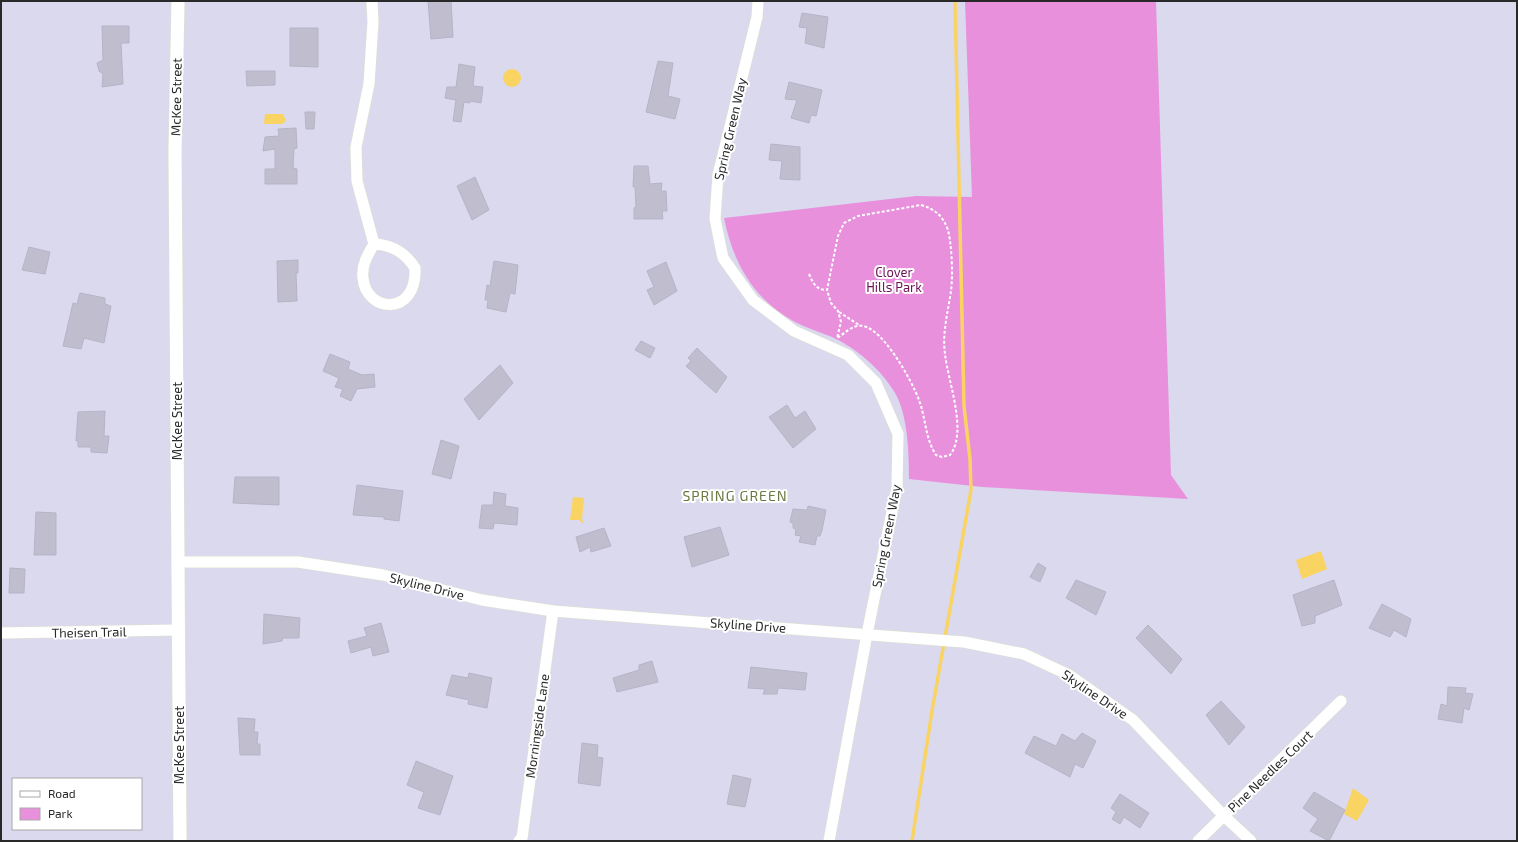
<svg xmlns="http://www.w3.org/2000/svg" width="1518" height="842" font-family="'Exo 2',sans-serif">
  <rect width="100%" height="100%" fill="#dad9ed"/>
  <path fill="#e990dc" d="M965,1H1156L1171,475L1188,499L982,487L909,479C909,454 908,415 895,393C881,369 856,348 832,337C820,332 807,328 795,322C754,300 733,263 724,218L916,196L972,197Z"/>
  <g fill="#fad462">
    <circle cx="512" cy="78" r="9"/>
    <polygon points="265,114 283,114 286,121 282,124 264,124"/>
    <polygon points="573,497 584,498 582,519 584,524 579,520 570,520"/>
    <polygon points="1321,551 1327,569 1302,579 1296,560"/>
    <polygon points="1353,788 1369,800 1357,821 1344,814"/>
  </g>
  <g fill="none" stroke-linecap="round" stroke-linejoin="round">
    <polyline stroke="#fad462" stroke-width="3.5" points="912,841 932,711 971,490 970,459 964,406 955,1"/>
  </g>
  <g fill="#c0bece" stroke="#b6b3c8">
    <polygon points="428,1 451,1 453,37 431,39"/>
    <polygon points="802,13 828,17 824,48 805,43 807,28 799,27"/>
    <polygon points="102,26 129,26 129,43 121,43 123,84 102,87 103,74 99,71 97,63 103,60"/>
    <polygon points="290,28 318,28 318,67 290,66"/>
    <polygon points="658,61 673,63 668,96 680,99 675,119 646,112"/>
    <polygon points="459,64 475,67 473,86 483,87 481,103 470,101 470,103 464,102 461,122 453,121 456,100 445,98 447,87 456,87"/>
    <polygon points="246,71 275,71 275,85 247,86"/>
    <polygon points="789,82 822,90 816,116 811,115 809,123 791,118 797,100 785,99"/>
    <polygon points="305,112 315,112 314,129 306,129"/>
    <polygon points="296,128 297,148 294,149 293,168 297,169 297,184 265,184 265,169 275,169 275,149 263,151 265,137 279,136 278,129"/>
    <polygon points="771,144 800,147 800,180 780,179 782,161 769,160"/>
    <polygon points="634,166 648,166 650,184 662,183 661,191 666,191 667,211 662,211 663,219 634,219 634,208 636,207 635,187 633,187"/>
    <polygon points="475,177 489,210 472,220 457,186"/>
    <polygon points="29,247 50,252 45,274 22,270"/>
    <polygon points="298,260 298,273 296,273 297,301 278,302 277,261"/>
    <polygon points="494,261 518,265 515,294 510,293 506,312 487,308 488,300 485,300 487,285 490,286"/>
    <polygon points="666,262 677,291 654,305 647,290 654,287 647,271"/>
    <polygon points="80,293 105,298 105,304 111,306 104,343 84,338 81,349 63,346 73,303 77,304"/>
    <polygon points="641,341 655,348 650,358 635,350"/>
    <polygon points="697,348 727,377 716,393 686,366 691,361 688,358"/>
    <polygon points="330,354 350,362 348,369 362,375 374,374 375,387 357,389 351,401 340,396 343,389 335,387 339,378 323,371"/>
    <polygon points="500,365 513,383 479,420 464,399"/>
    <polygon points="787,405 795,418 805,411 816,429 793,448 769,417"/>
    <polygon points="105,411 104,436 109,436 107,453 91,452 91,447 78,447 78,441 76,441 78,412"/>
    <polygon points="441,440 459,446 451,479 432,474"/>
    <polygon points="235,477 279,477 279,505 233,503"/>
    <polygon points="357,485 403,491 399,521 384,519 384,517 353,515"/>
    <polygon points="494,492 506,494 505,506 518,508 517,525 494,523 493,529 479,528 482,505 493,505"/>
    <polygon points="808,506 826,510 822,530 820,536 817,536 815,545 799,542 801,536 795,535 796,530 793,528 793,523 790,522 793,509 807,510"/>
    <polygon points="36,512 56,513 56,555 34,555"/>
    <polygon points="720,527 729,555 692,567 684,537"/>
    <polygon points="604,528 611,546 591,552 590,547 580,552 576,537"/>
    <polygon points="1038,563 1046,568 1040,582 1030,577"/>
    <polygon points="10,568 25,569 24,593 9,593"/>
    <polygon points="1076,580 1106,592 1096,615 1066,598"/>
    <polygon points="1334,580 1342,605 1315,616 1315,623 1302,626 1293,595"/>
    <polygon points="1382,604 1411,619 1406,637 1394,630 1390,637 1369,628"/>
    <polygon points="264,614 300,618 299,638 283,638 282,641 263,644"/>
    <polygon points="381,623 389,652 373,656 371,647 351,653 348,641 367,636 364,628"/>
    <polygon points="1148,625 1182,659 1171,674 1136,638"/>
    <polygon points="652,661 658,682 617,692 613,678 639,670 639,665"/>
    <polygon points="751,667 807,673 805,690 778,688 777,694 763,694 765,689 748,688"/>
    <polygon points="469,673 492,678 487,708 468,704 469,700 446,695 452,675 468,678"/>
    <polygon points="1448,687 1466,688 1465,693 1473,694 1469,710 1464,708 1462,723 1438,719 1441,704 1447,706"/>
    <polygon points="1221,701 1245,727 1229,745 1206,715"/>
    <polygon points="238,718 255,719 254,732 258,732 257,744 260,744 260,755 240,755"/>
    <polygon points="1082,733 1096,741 1083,768 1075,764 1070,777 1025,753 1034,736 1056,746 1062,734 1075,741"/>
    <polygon points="582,743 598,745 597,757 603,758 600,786 578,783"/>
    <polygon points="416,761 453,776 440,815 418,808 424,792 407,785"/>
    <polygon points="733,775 751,779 745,807 727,804"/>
    <polygon points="1314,792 1345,810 1329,841 1310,831 1318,819 1303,808"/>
    <polygon points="1120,794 1149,813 1140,828 1124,817 1120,824 1112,819 1116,812 1111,808"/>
  </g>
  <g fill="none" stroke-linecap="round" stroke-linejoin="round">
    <g stroke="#dde4ce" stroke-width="12">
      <g id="minor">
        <path d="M372,1L373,22L369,84L356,147L357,181L374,244C368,254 361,266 363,278C366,313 417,317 415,268C405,252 392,245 374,244"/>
        <polyline points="758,1 757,17 718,175 715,219 723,258 753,300 794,331 848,355 876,383 898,434 897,487 867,634 829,841"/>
        <polyline points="178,562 298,562 383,575 482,600 553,611 964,642 1024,654 1069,675 1133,720 1224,816 1251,841"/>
        <polyline points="1,633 178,630"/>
        <polyline points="519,841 522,838 553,611"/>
        <polyline points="1198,841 1341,701"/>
      </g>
    </g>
    <g stroke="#dde4ce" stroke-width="14">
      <polyline id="tertiary" points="178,1 175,151 180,841"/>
    </g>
    <g stroke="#fff" stroke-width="2" stroke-dasharray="3 2" stroke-linecap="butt">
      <path d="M921,205C935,209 943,216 948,230C952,246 953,275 951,291C948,312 942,333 945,354C948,382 968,432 950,455L942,457L936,455C925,438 926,419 919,400C913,383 880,321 858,326C850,327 844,334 837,338L841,322L838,311L831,303L827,290L838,236L844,223L858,216Z"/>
      <path d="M809,274C813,283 816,290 827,290"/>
      <polyline points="839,312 859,325"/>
    </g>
    <use href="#minor" stroke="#fff" stroke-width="11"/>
    <use href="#tertiary" stroke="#fff" stroke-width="13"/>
  </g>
  <g text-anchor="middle" stroke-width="4" stroke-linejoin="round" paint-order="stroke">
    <g font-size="13" fill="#292929" stroke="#fff">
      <text transform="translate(176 97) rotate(-89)" y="5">McKee Street</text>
      <text transform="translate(730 129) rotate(-77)" y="5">Spring Green Way</text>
      <text transform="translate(177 421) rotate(-90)" y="5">McKee Street</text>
      <text transform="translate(886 536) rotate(-79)" y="5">Spring Green Way</text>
      <text transform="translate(427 586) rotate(14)" y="5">Skyline Drive</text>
      <text transform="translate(748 625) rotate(4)" y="5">Skyline Drive</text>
      <text transform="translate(89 632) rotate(-1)" y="5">Theisen Trail</text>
      <text transform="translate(1095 694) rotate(34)" y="5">Skyline Drive</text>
      <text transform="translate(537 726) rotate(-82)" y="5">Morningside Lane</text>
      <text transform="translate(179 745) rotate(-90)" y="5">McKee Street</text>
      <text transform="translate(1270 771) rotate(-44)" y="5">Pine Needles Court</text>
    </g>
    <g font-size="13" fill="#6c1354" stroke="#fff">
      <text x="894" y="277">Clover<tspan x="894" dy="15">Hills Park</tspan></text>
    </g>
    <g font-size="14" letter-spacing="1" fill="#687942" stroke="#fff">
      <text x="735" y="501">SPRING GREEN</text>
    </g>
  </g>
  <rect width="1518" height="842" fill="none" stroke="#292929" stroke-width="4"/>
  <rect x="12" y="778" width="130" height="52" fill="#ffffff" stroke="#a9a9a9"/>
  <rect x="20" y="791" width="20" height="6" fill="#ffffff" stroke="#a9a9a9"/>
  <text x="48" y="798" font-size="12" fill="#292929">Road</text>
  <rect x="20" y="808" width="20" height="12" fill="#e990dc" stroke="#a9a9a9"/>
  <text x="48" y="818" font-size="12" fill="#292929">Park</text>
</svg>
